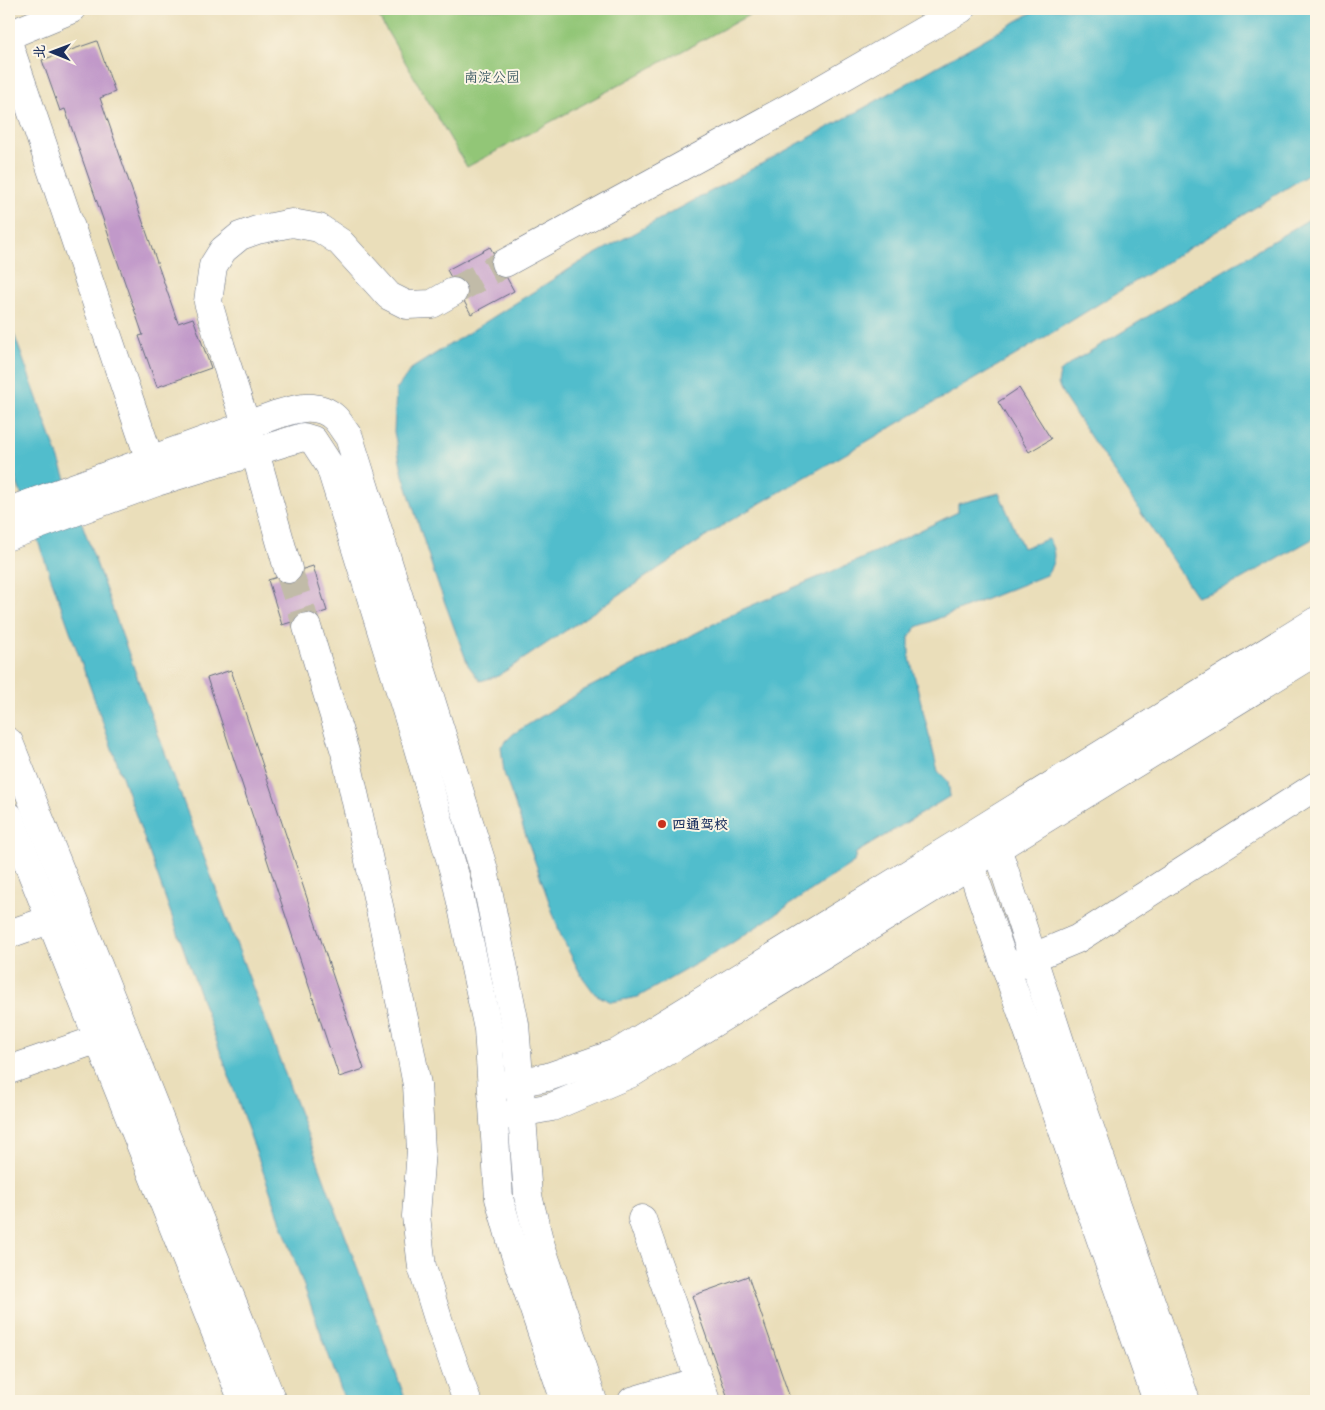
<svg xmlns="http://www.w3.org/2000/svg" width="1325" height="1410" font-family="'Balsamiq Sans','LXGW WenKai TC',sans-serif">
  <rect width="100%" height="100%" fill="#fcf5e5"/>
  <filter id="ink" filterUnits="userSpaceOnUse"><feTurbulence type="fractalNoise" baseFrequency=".02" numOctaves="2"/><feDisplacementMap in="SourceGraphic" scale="10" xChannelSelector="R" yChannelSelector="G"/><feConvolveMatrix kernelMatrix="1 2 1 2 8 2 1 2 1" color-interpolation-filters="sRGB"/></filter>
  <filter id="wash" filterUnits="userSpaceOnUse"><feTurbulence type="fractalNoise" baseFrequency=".0096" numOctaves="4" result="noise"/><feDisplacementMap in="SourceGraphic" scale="20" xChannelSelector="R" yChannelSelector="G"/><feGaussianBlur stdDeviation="1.12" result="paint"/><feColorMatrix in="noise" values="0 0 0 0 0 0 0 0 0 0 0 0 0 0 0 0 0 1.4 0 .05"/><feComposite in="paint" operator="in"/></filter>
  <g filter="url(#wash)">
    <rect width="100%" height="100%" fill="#eadeba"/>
    <polygon fill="#92c677" stroke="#567a6a" points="374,9 760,9 467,167"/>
    <g fill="#51bdcc" stroke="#367695">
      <polygon points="1038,9 1316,9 1316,170 1016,355 728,522 498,676 480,681 468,665 435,576 403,475 394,432 396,390 411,369 579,263 862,109"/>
      <polygon points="1316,215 1316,537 1227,587 1197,597 1064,397 1058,384 1060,372 1074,361"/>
      <polygon points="9,320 145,699 372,1307 406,1401 345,1401 9,460"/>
      <path d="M999,493L1023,548L1048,539C1057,552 1055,563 1046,575L917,627L909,637V654L938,771L948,781L950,796L856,853L854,862L729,945L638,997L611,1002L595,994L581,975L561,936L504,773L501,746L513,734L584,690L741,610L861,559L958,512V504Z"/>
    </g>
    <g id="blocks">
      <g fill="#c199c9">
        <polygon points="97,41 115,92 100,98 178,323 193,318 211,368 157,387 139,336 143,335 65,109 60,111 42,60"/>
        <polygon points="490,247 514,291 471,314 447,270"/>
        <polygon points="1019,388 1051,439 1029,452 998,402"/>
        <polygon points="313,566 327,611 282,625 268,580"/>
        <polygon points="231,670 364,1069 339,1077 207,678"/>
        <polygon points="748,1276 791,1401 729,1401 692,1296"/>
      </g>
    </g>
  </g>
  <g filter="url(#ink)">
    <use href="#blocks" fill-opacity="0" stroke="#636c7e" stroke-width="1"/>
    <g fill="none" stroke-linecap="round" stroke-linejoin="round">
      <g stroke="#c1bba8" stroke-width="28" stroke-dasharray="28 14" stroke-linecap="butt">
        <polyline points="453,292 505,263"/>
        <polyline points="288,569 307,627"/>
      </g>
      <g stroke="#636c7e" stroke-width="29">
        <g id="minor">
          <polyline points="9,35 72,9"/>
          <polyline points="9,45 156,478"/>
          <polyline points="505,263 794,105 961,9"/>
          <path d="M9,511L275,415C295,409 317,401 335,418C340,423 344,431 349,437L484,870L515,1024L528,1196L539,1240L593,1401"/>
          <polyline points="9,536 157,482 283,443 303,437 313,440 330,466 417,745 456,879 488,1029 499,1198 513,1248 565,1401"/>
          <polyline points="288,569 255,452 221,347 208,302 213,266 223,250 240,236 257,230 292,223 319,228 340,242 389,296 407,305 432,304 453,292"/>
          <polyline points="307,627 345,752 406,1028 417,1085 421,1150 416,1216 422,1267 439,1322 467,1401"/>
          <polyline points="9,742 272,1401"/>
          <polyline points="9,816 243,1401"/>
          <polyline points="992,832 1065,1057 1186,1401"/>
          <polyline points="965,850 1157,1401"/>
          <polyline points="9,934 66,914"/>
          <polyline points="1017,964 1077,939 1316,786"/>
          <polyline points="9,1070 116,1033"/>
          <polyline points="503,1085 548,1077 617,1053 962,841 1316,621"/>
          <polyline points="503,1116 552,1107 632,1073 1316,652"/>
          <polyline points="642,1219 706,1401"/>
          <polyline points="632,1401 699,1381"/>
        </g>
      </g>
      <use href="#minor" stroke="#fff" stroke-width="28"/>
    </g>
  </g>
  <circle fill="#c8321e" stroke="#fcf5e5" stroke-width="2" cx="662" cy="824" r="5"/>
  <g text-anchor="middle" stroke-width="4" stroke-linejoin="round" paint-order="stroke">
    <g font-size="14" fill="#3f5c66" stroke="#fcf5e5">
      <text x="492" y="82">南淀公园</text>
    </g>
    <g font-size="14" font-weight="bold" fill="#1b2f5e" stroke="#fcf5e5" text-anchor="start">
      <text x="672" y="829">四通驾校</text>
    </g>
  </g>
  <rect width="1325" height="1410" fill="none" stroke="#fcf5e5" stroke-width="30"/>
  <g transform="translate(52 52) rotate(271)" stroke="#fcf5e5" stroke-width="4" paint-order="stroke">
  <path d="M0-4L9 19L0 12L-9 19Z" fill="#1b2f5e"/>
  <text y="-8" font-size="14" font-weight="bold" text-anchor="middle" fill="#1b2f5e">北</text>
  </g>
</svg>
